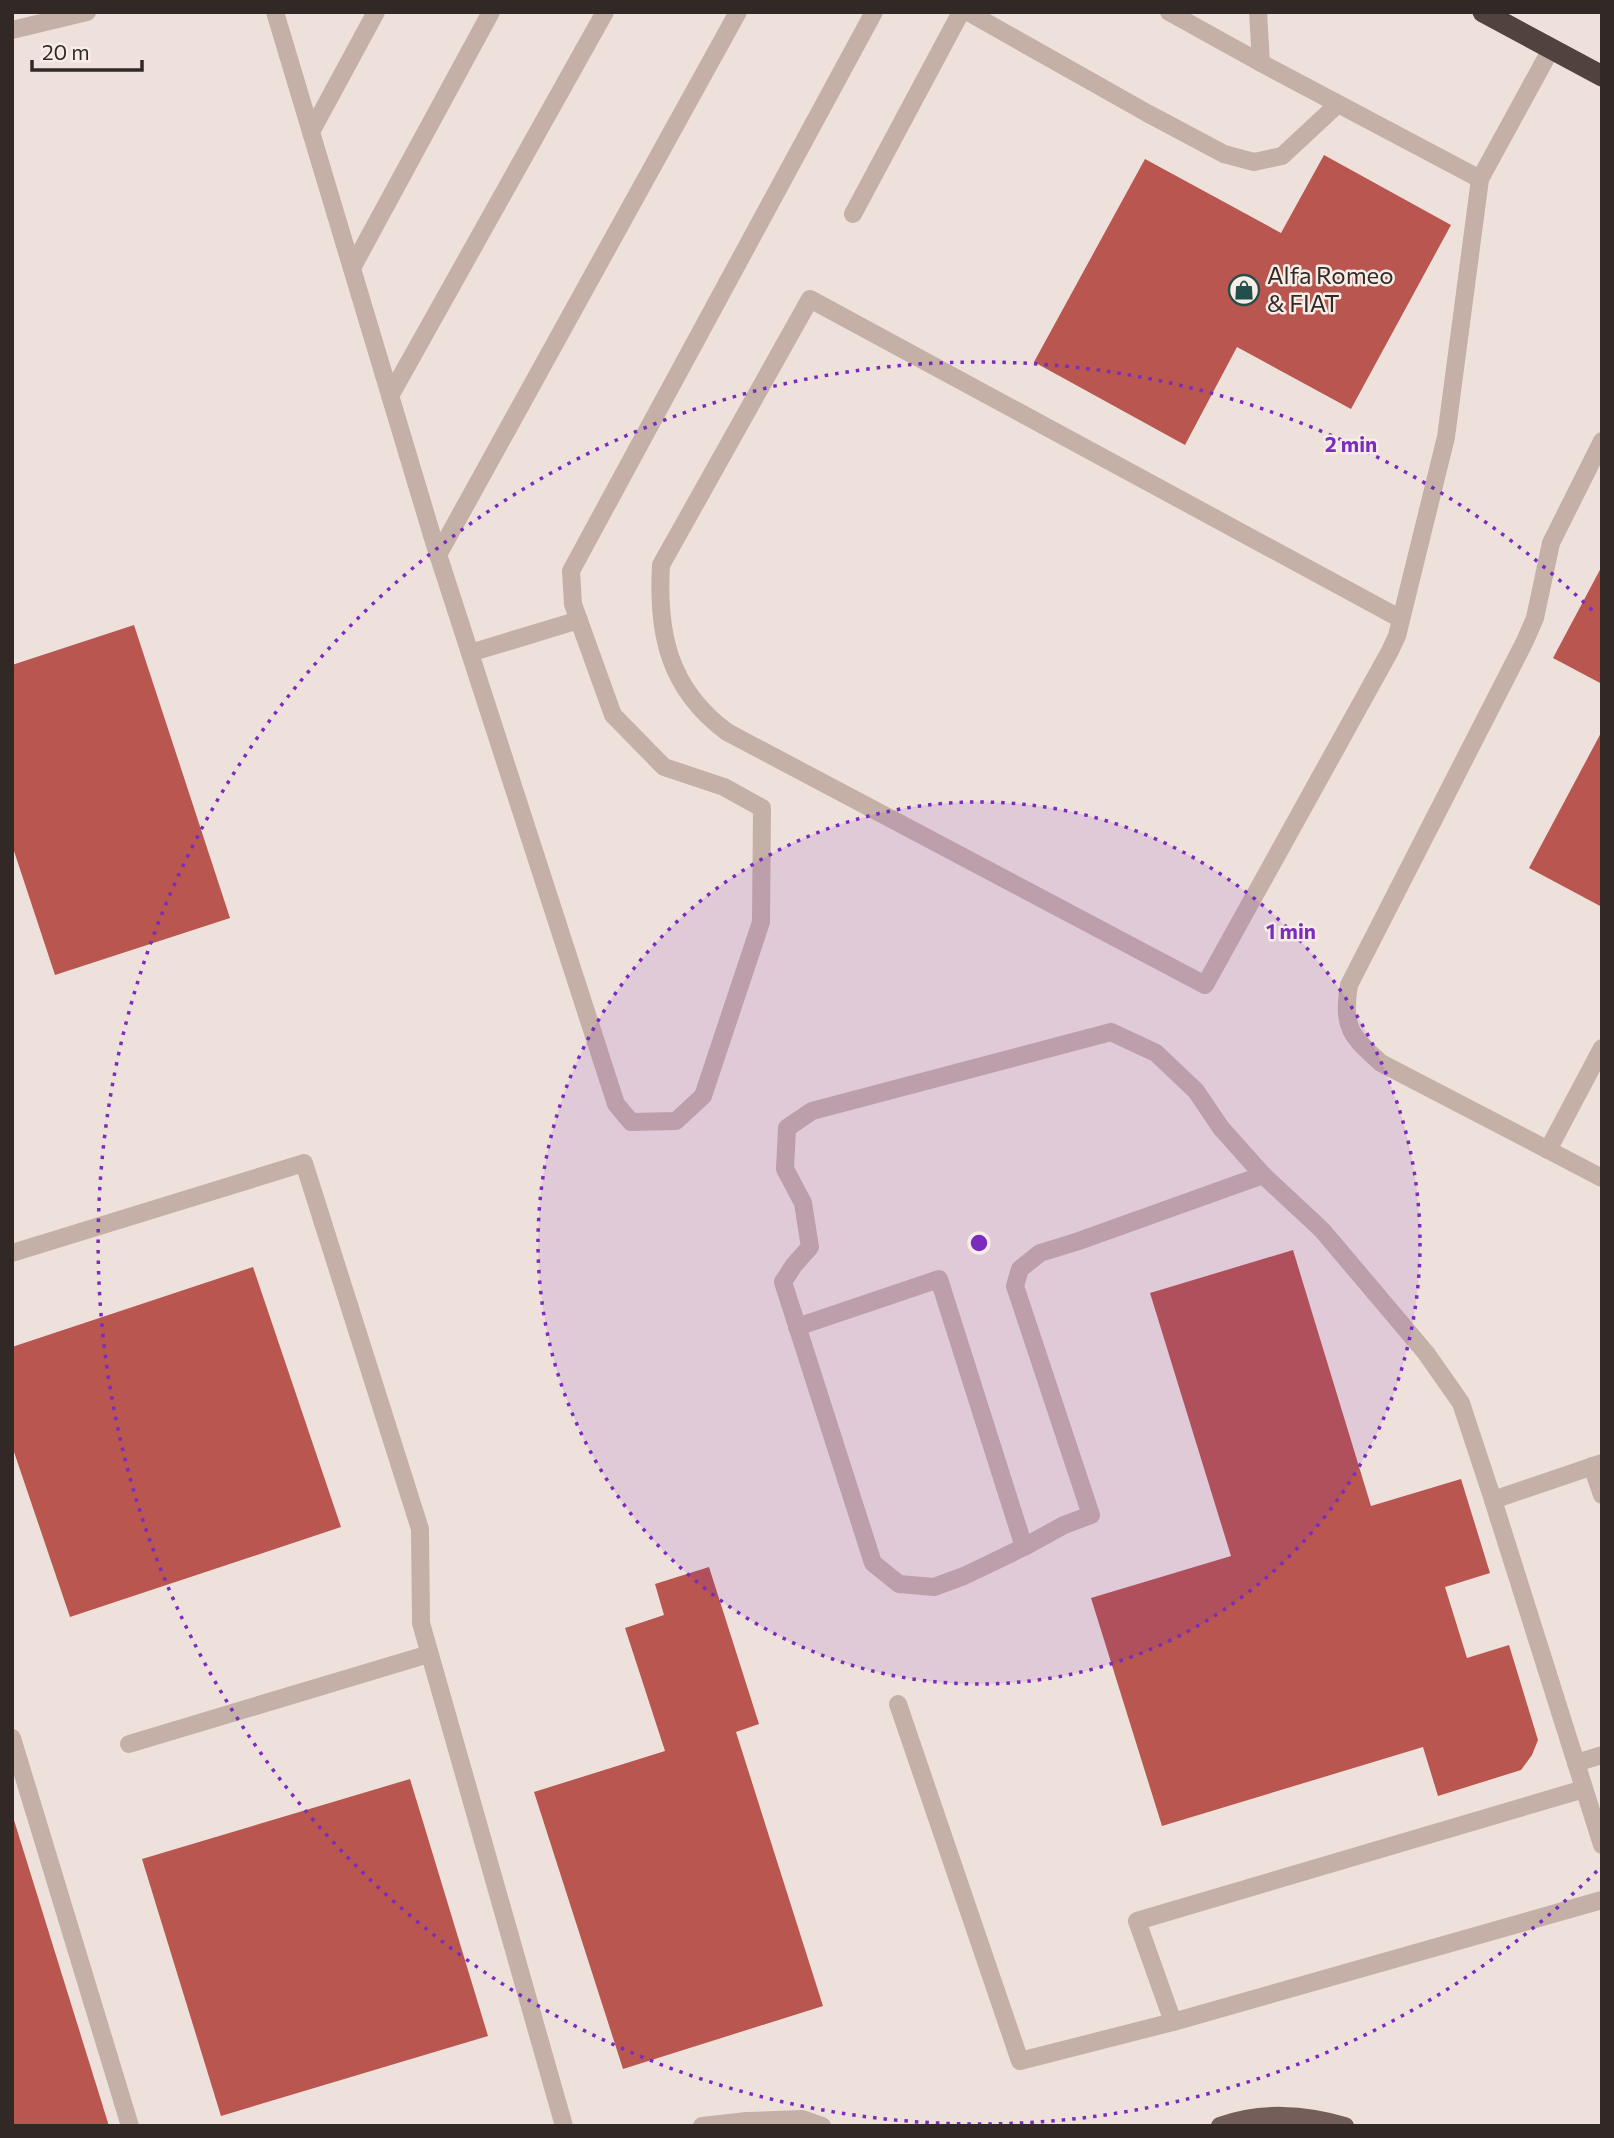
<svg xmlns="http://www.w3.org/2000/svg" width="1614" height="2138" font-family="Commissioner,sans-serif">
  <rect width="100%" height="100%" fill="#eee1db"/>
  <g fill="#b8564f">
    <polygon points="1324,155 1451,225 1351,409 1237,347 1185,445 1034,362 1145,159 1281,233"/>
    <polygon points="1602,566 1602,684 1553,658"/>
    <polygon points="134,625 230,918 55,975 12,845 12,665"/>
    <polygon points="1602,731 1602,907 1529,868"/>
    <polygon points="1293,1250 1371,1506 1461,1479 1490,1573 1445,1587 1467,1658 1509,1645 1538,1740 1532,1755 1521,1770 1438,1796 1423,1747 1162,1826 1091,1598 1231,1556 1150,1293"/>
    <polygon points="253,1267 341,1527 70,1617 12,1446 12,1347"/>
    <polygon points="709,1567 759,1724 736,1732 823,2006 623,2069 534,1792 665,1751 625,1628 664,1615 655,1584"/>
    <polygon points="410,1779 488,2036 221,2116 142,1859"/>
    <polygon points="12,1817 13,1817 109,2126 12,2126"/>
  </g>
  <g fill="none" stroke-linecap="round" stroke-linejoin="round">
    <g stroke="#c5b0a8" stroke-width="18">
      <polyline points="275,12 434,542 616,1104 631,1122 676,1121 703,1096 761,922 762,808 724,787 664,767 613,715 573,604 571,571 874,12"/>
      <polyline points="968,12 1147,113 1224,154 1254,162 1282,156 1338,104"/>
      <polyline points="1169,12 1261,63 1480,179 1551,49"/>
      <polyline points="1258,12 1261,63"/>
      <polyline points="12,30 87,12"/>
      <polyline points="311,132 376,12"/>
      <polyline points="853,214 961,12"/>
      <polyline points="352,268 491,12"/>
      <polyline points="390,396 605,12"/>
      <path d="M1602,441L1551,543L1535,618L1525,641L1349,985C1342,1028 1351,1036 1381,1063L1602,1178"/>
      <polyline points="438,555 738,12"/>
      <path d="M1401,619L810,299L661,565C657,634 669,689 727,732L1205,985L1390,651L1397,636L1446,437L1480,179"/>
      <polyline points="470,653 579,620"/>
      <polyline points="1548,1150 1602,1048"/>
      <polyline points="1263,1175 1076,1242 1040,1253 1020,1269 1015,1286 1091,1515 1064,1525 1024,1547 964,1576 934,1587 899,1584 873,1563 783,1282 794,1265 810,1247 803,1203 785,1169 787,1128 812,1111 1111,1032 1156,1053 1196,1091 1221,1128 1263,1175 1322,1230 1426,1353 1461,1403 1493,1500"/>
      <polyline points="12,1253 304,1163 420,1529 421,1623 564,2126"/>
      <polyline points="797,1327 939,1279 1024,1547"/>
      <polyline points="1602,1463 1493,1500 1602,1845"/>
      <polyline points="1592,1466 1602,1495"/>
      <polyline points="898,1704 1020,2061 1173,2022 1137,1921 1584,1789"/>
      <polyline points="12,1738 130,2126"/>
      <polyline points="129,1744 429,1654"/>
      <polyline points="1576,1763 1602,1755"/>
      <polyline points="1173,2022 1602,1900"/>
      <polyline points="702,2126 747,2121 802,2119 822,2126"/>
    </g>
    <path stroke="#735e5a" stroke-width="18" d="M1220,2126C1260,2111 1305,2114 1345,2126"/>
    <polyline stroke="#52423f" stroke-width="21" points="1483,12 1602,76"/>
  </g>
  <circle cx="979" cy="1243" r="441" fill="#7b2cbf" fill-opacity=".12"/>
  <g fill="none" stroke="#7b2cbf" stroke-width="3.5" stroke-dasharray="3.5 7">
    <circle cx="979" cy="1243" r="441"/>
    <path d="M1597 1871A881 881 0 1 1 1597 615"/>
  </g>
  <defs>
    <g id="shop-ring" transform="scale(1.575)"><circle r="9.5" fill="#f7ece6" stroke="#224f4a" stroke-width="1.5"/><path d="M-5-2.5h2.3a2.7 3.5 0 0 1 5.4 0H5L5.5 6h-11ZM-1.5-2.5h3a1.5 2.3 0 0 0-3 0Z" fill="#224f4a"/></g>
  </defs>
  <g fill-rule="evenodd">
    <use href="#shop-ring" x="1244" y="290"/>
  </g>
  <g text-anchor="middle" stroke-width="5" stroke-linejoin="round" paint-order="stroke">
    <g font-size="24" fill="#322927" stroke="#f7ece6" text-anchor="start">
      <text x="1267" y="284">Alfa Romeo<tspan x="1267" dy="28">&amp; FIAT</tspan></text>
    </g>
  </g>
  <circle cx="979" cy="1243" r="10" fill="#7b2cbf" stroke="#f7ece6" stroke-width="3.5"/>
  <g font-size="21" text-anchor="middle" font-weight="bold" fill="#7b2cbf" stroke="#f7ece6" stroke-width="5" stroke-linejoin="round" paint-order="stroke">
    <text x="1351" y="452">2 min</text>
    <text x="1291" y="939">1 min</text>
  </g>
  <rect width="1614" height="2138" fill="none" stroke="#322927" stroke-width="28"/>
  <path d="M32 60v10h110v-10" fill="none" stroke="#322927" stroke-width="3.5"/>
  <text x="42" y="60" font-size="21" fill="#322927" stroke="#f7ece6" stroke-width="5" paint-order="stroke">20 m</text>
</svg>
